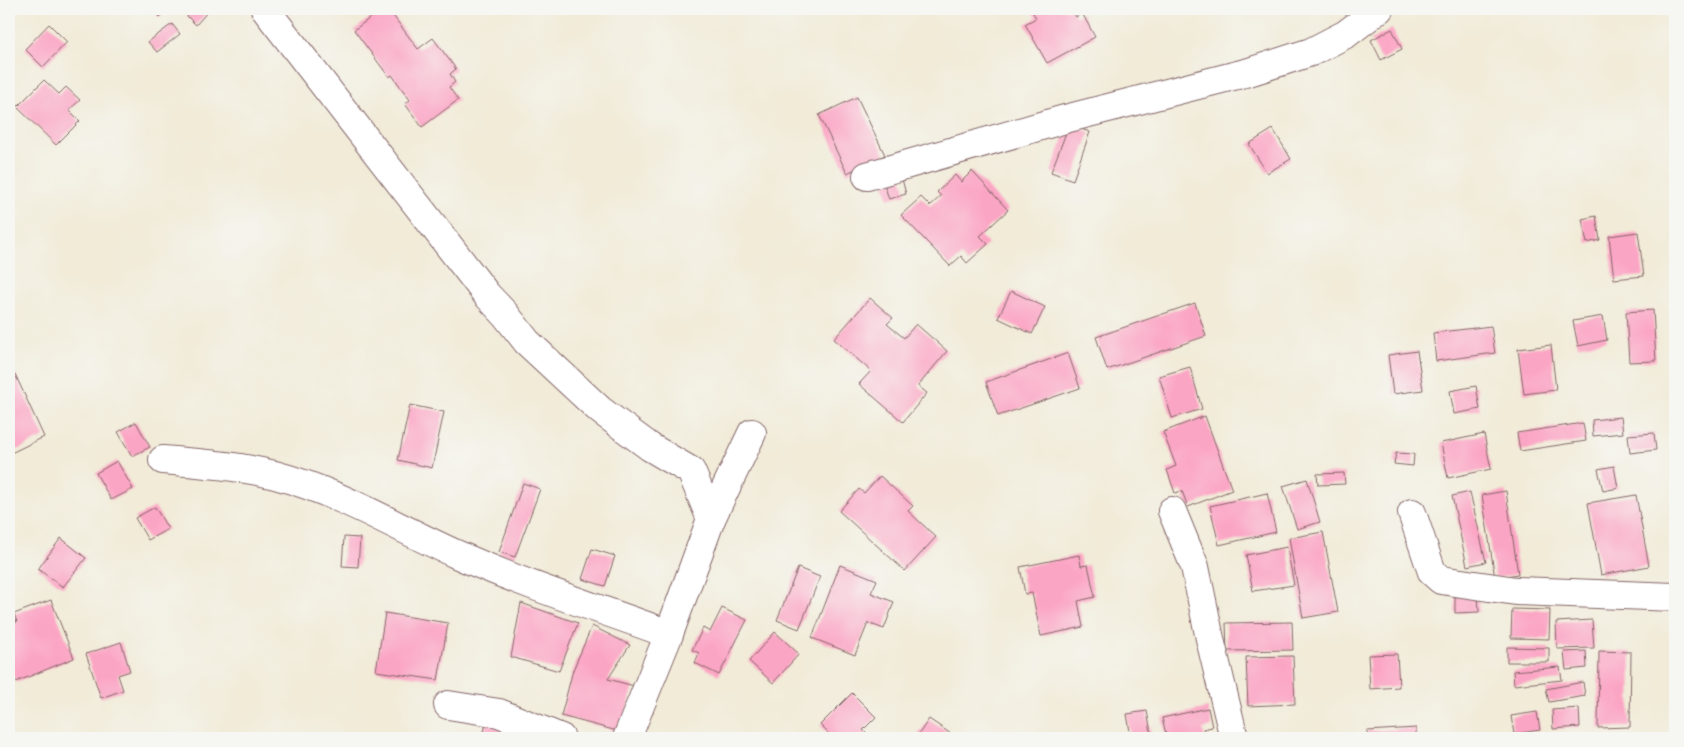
<svg xmlns="http://www.w3.org/2000/svg" width="1684" height="747" font-family="Alegreya,serif">
  <rect width="100%" height="100%" fill="#f6f6f2"/>
  <filter id="ink" filterUnits="userSpaceOnUse"><feTurbulence type="fractalNoise" baseFrequency=".02" numOctaves="2"/><feDisplacementMap in="SourceGraphic" scale="10" xChannelSelector="R" yChannelSelector="G"/><feConvolveMatrix kernelMatrix="1 2 1 2 8 2 1 2 1" color-interpolation-filters="sRGB"/></filter>
  <filter id="wash" filterUnits="userSpaceOnUse"><feTurbulence type="fractalNoise" baseFrequency=".0096" numOctaves="4" result="noise"/><feDisplacementMap in="SourceGraphic" scale="20" xChannelSelector="R" yChannelSelector="G"/><feGaussianBlur stdDeviation="1.12" result="paint"/><feColorMatrix in="noise" values="0 0 0 0 0 0 0 0 0 0 0 0 0 0 0 0 0 1.4 0 .05"/><feComposite in="paint" operator="in"/></filter>
  <g filter="url(#wash)">
    <rect width="100%" height="100%" fill="#f1ebd8"/>
    <g id="blocks">
      <g fill="#fba5c4">
        <polygon points="151,9 168,9 160,17"/>
        <polygon points="190,9 208,9 209,10 196,25 185,14"/>
        <polygon points="382,9 388,9 418,49 433,38 456,69 450,74 455,82 449,87 458,100 422,127 405,104 410,100 392,75 389,77 354,30"/>
        <polygon points="1031,9 1072,9 1076,17 1082,13 1095,37 1047,63 1025,24 1036,18"/>
        <polygon points="49,24 67,42 43,67 25,49"/>
        <polygon points="172,24 180,34 157,52 148,42"/>
        <polygon points="1392,29 1402,49 1381,60 1371,40"/>
        <polygon points="44,80 59,94 66,87 80,100 69,110 80,121 56,145 17,107"/>
        <polygon points="857,97 885,155 847,173 819,115"/>
        <polygon points="1069,125 1090,132 1073,180 1051,172"/>
        <polygon points="1273,129 1291,159 1267,173 1249,144"/>
        <polygon points="972,171 1008,210 980,236 988,244 967,263 961,256 950,266 901,215 921,197 930,206 941,196 937,192 955,175 961,182"/>
        <polygon points="902,179 906,194 889,199 884,184"/>
        <polygon points="1596,216 1600,240 1587,243 1582,219"/>
        <polygon points="1638,232 1644,276 1614,279 1609,236"/>
        <polygon points="1011,291 1045,307 1032,334 998,318"/>
        <polygon points="870,298 893,318 887,324 904,338 916,324 947,351 918,386 927,393 903,422 859,384 871,371 834,339"/>
        <polygon points="1195,303 1206,336 1107,370 1096,337"/>
        <polygon points="1653,310 1656,361 1629,362 1626,312"/>
        <polygon points="1603,316 1607,340 1578,346 1573,321"/>
        <polygon points="1491,326 1495,353 1436,361 1433,333"/>
        <polygon points="1551,345 1556,390 1524,394 1518,349"/>
        <polygon points="1417,351 1423,390 1393,394 1388,355"/>
        <polygon points="1068,353 1080,388 998,416 986,382"/>
        <polygon points="1190,367 1202,409 1172,418 1159,376"/>
        <polygon points="15,374 44,437 9,454 9,377"/>
        <polygon points="1476,386 1480,409 1454,414 1450,391"/>
        <polygon points="410,405 444,412 432,468 398,460"/>
        <polygon points="1205,416 1232,490 1188,507 1182,491 1175,493 1167,470 1176,466 1163,432"/>
        <polygon points="1621,417 1623,433 1593,436 1592,420"/>
        <polygon points="136,422 150,447 132,456 118,432"/>
        <polygon points="1583,423 1586,441 1520,451 1517,433"/>
        <polygon points="1654,433 1656,450 1630,453 1628,435"/>
        <polygon points="1484,434 1491,469 1448,478 1441,443"/>
        <polygon points="1396,453 1414,454 1413,466 1394,464"/>
        <polygon points="117,461 133,489 111,500 96,473"/>
        <polygon points="1614,466 1618,488 1603,491 1598,469"/>
        <polygon points="1344,473 1345,484 1318,485 1317,474"/>
        <polygon points="880,476 913,506 908,511 936,537 905,571 839,511 859,489 864,493"/>
        <polygon points="1307,479 1320,522 1297,529 1283,486"/>
        <polygon points="523,483 540,489 515,557 499,552"/>
        <polygon points="1506,491 1518,574 1495,578 1482,495"/>
        <polygon points="1470,492 1486,562 1467,566 1452,496"/>
        <polygon points="1267,493 1276,532 1219,545 1210,506"/>
        <polygon points="1636,495 1649,566 1601,575 1588,503"/>
        <polygon points="155,507 168,529 148,540 135,518"/>
        <polygon points="1323,532 1338,612 1303,618 1289,538"/>
        <polygon points="344,537 360,538 358,567 342,566"/>
        <polygon points="61,538 86,558 63,587 38,569"/>
        <polygon points="1287,547 1294,585 1253,591 1246,555"/>
        <polygon points="592,549 615,556 605,586 582,579"/>
        <polygon points="1079,555 1081,566 1088,565 1095,597 1078,601 1083,627 1041,636 1032,593 1025,594 1020,567"/>
        <polygon points="840,565 877,580 871,593 894,602 884,629 868,623 855,655 812,638"/>
        <polygon points="798,568 820,577 799,629 777,620"/>
        <polygon points="1478,595 1479,612 1455,613 1455,597"/>
        <polygon points="51,600 74,658 16,682 9,664 9,625 17,622 14,614"/>
        <polygon points="521,603 578,623 559,671 511,657"/>
        <polygon points="722,608 747,620 719,675 695,663 699,653 692,650 703,628 710,632"/>
        <polygon points="1512,609 1550,610 1549,639 1511,638"/>
        <polygon points="385,613 448,623 438,680 376,671"/>
        <polygon points="1592,620 1594,648 1557,649 1556,622"/>
        <polygon points="1292,622 1293,650 1227,651 1226,623"/>
        <polygon points="592,626 630,645 608,679 634,686 621,732 561,716 573,670"/>
        <polygon points="775,632 799,654 773,683 749,661"/>
        <polygon points="121,642 130,671 118,675 123,690 101,698 86,654"/>
        <polygon points="1507,647 1549,648 1549,662 1507,662"/>
        <polygon points="1586,651 1587,668 1566,670 1564,652"/>
        <polygon points="1599,651 1631,652 1630,727 1598,728"/>
        <polygon points="1397,654 1399,687 1370,689 1368,655"/>
        <polygon points="1293,656 1295,704 1248,706 1246,657"/>
        <polygon points="1560,667 1562,680 1514,685 1513,671"/>
        <polygon points="1583,682 1585,696 1549,702 1546,689"/>
        <polygon points="852,693 876,717 863,730 869,736 866,738 833,738 820,725"/>
        <polygon points="1208,708 1212,727 1203,729 1205,738 1167,738 1162,718"/>
        <polygon points="1579,708 1580,727 1553,729 1552,710"/>
        <polygon points="1147,711 1152,738 1131,738 1127,714"/>
        <polygon points="1537,712 1540,730 1514,734 1511,716"/>
        <polygon points="929,719 957,738 916,738"/>
        <polygon points="487,721 520,730 518,738 482,738"/>
        <polygon points="1416,728 1416,738 1368,738 1367,731"/>
      </g>
    </g>
  </g>
  <g filter="url(#ink)">
    <use href="#blocks" fill-opacity="0" stroke="#846668" stroke-width="1"/>
    <g fill="none" stroke-linecap="round" stroke-linejoin="round">
      <g stroke="#846668" stroke-width="30">
        <g id="minor">
          <polyline points="265,9 487,295 505,314 527,342 600,410 650,447 691,471 711,519"/>
          <polyline points="867,176 1065,119 1249,72 1311,52 1346,34 1379,9"/>
          <path d="M163,460C200,463 239,466 275,475C339,492 396,527 456,554C525,585 598,608 669,634"/>
          <polyline points="1172,511 1195,567 1210,639 1234,738"/>
          <polyline points="1412,513 1432,572 1441,580 1516,591 1675,597"/>
          <polyline points="448,705 499,713 561,738"/>
          <polyline points="627,738 669,634 711,519 752,433"/>
        </g>
      </g>
      <use href="#minor" stroke="#fff" stroke-width="28"/>
    </g>
  </g>
  <rect width="1684" height="747" fill="none" stroke="#f6f6f2" stroke-width="30"/>
</svg>
